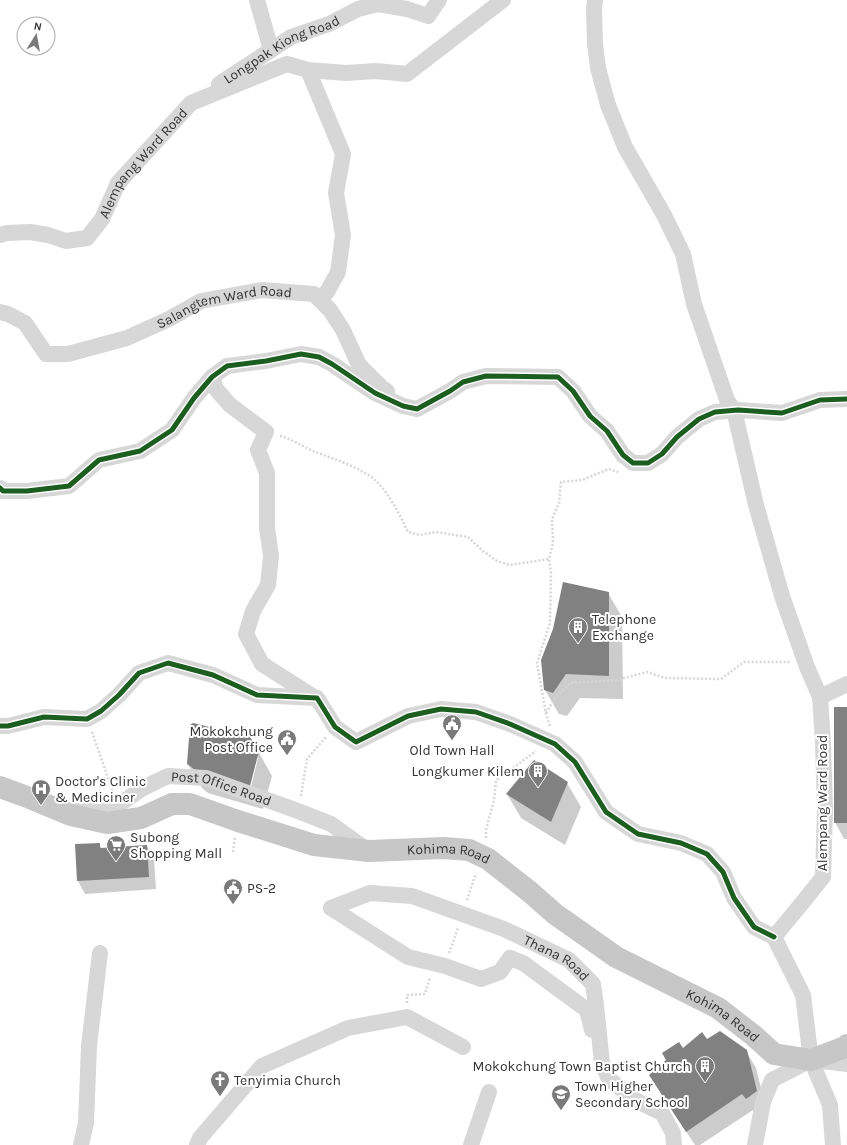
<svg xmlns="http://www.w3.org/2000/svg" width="847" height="1145" font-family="Karla,sans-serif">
  <rect width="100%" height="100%" fill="#fff"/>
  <g fill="#0003" fill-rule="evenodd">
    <polygon points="608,593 622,617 623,699 580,698 567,716 559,714 545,690"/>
    <polygon points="847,708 847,839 844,839 835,822"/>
    <path d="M258,751L272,776L263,809L208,793L202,788L188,764ZM256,758H258L250,791L248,790Z"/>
    <polygon points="567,783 581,807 565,845 521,818 507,794"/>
    <polygon points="99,844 102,849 147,846 154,859 156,889 85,894 78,881 76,845"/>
    <polygon points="707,1040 746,1051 756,1068 766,1108 756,1114 753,1110 700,1145 695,1145 660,1092 683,1049"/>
  </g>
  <g fill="#818181">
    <polygon points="563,582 609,592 609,676 566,674 553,693 544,690 541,660 553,629"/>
    <rect x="834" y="707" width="13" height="116"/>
    <polygon points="193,723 250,737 259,751 250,786 194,769 187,764 190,725"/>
    <polygon points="534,760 568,782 551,822 506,794"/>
    <polygon points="100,843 100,848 147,845 149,877 77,881 75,844"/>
    <polygon points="720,1031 747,1050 757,1091 746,1099 742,1094 686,1132 649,1075 666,1060 662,1053 679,1042 683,1048 702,1032 707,1039"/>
  </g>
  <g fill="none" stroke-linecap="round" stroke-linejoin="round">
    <g stroke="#d6d6d6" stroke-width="2.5" stroke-dasharray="2 2" stroke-linecap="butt">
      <path d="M280,436C292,439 302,446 313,451C333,459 358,466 375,480C390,494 399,514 408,532L420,535L436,532L468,537L483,551L497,561L510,565L549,559"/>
      <polyline points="546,713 555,698 570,683 617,680 647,672 665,678 721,679 744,662 790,662"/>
      <polyline points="550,726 546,714 537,663 550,623 551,573 549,559 553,543 552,519 559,503 561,482 582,480 609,469 618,472"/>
      <polyline points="92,732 113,792"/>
      <polyline points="301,796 307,759 326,737"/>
      <polyline points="486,838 486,830 494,800 496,780 536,751"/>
      <polyline points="233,852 235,838"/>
      <polyline points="467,900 476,873"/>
      <polyline points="449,953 458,928"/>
      <polyline points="407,1003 407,995 425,994 430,977"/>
    </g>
    <g stroke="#d7d7d7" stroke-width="16">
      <polyline points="257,0 271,50"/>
      <polyline points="595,0 594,9 595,44 598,68 608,105 625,147 664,215 683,254 694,304 727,400 734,410 756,505 782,596 807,667 820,697"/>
      <polyline points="308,70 343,154 336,193 343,235 338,272 327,292 319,299"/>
      <path id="s1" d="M219,84L291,37L329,24L358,9L378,4L407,9L428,16L439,0"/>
      <path id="s2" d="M0,235L7,233L30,232L48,235L66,241L87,238L102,219L118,183L191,103L287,64L308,70L346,73L376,71L407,74L503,0"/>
      <path id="s3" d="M0,312L8,314L25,323L46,354H68L127,338L169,319L201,301L262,290L314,294L330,310L343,330L359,365L382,388L387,391"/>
      <polyline points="212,377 216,389 230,405 266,432 258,450 267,473 267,528 271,556 268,585 253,611 246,634 262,664 314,697"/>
      <polyline points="0,488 3,491 27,491 69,486 99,460 140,451 172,430 194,398 212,377 227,366 266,361 301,354 319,357 332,364 375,393 403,406 417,409 450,391 463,382 486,376 558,377 573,391 590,416 607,431 623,455 633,463 648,463 662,454 677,437 699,419 715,412 738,410 782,413 820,400 847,399"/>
      <polyline points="0,726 8,726 44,717 87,719 101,711 119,695 139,673 168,663 213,675 257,695 317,698 335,727 356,742 408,716 441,709 476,712 510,724 555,744 575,762 606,812 638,834 681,843 707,854 723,872 734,898 754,927 774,937"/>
      <path id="s4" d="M78,808L98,810L117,806L143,788L168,776L206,778L298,811L331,824L367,850"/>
      <path id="s5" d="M331,908L370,893L412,896L504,929L569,960L593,984L596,1005L602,1063L609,1079L635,1100L662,1113L673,1133L674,1145"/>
      <polyline points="331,908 408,957 445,966 481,979 500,972 510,958 523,963 587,1010 592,1030"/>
      <polyline points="814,1060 847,1064"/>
      <polyline points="81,1145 86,1123 89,1046 100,953"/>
      <polyline points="197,1145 200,1138 262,1066 348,1028 407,1017 463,1047"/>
      <polyline points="471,1145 489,1092"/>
      <polyline points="755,1145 763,1102 772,1080 811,1060"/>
      <polyline points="833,1145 830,1105 811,1060 803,995 774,937 798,908 823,877 825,809 823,742 820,697 847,684"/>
    </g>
    <path stroke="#c7c7c7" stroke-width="22" id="s6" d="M0,787L30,798L71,815L107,823L141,818L172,804H190L238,821L314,845L369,851L444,848L469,850L488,859L530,892L555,914L616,957L718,1008L753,1035L774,1054L811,1060L845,1047L847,1045"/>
    <g stroke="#fff" stroke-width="8">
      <g id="cycleway">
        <polyline points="0,488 3,491 27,491 69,486 99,460 140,451 172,430 194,398 212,377 227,366 266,361 301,354 319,357 332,364 375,393 403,406 417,409 450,391 463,382 486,376 558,377 573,391 590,416 607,431 623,455 633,463 648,463 662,454 677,437 699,419 715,412 738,410 782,413 820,400 847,399"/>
        <polyline points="0,726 8,726 44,717 87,719 101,711 119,695 139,673 168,663 213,675 257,695 317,698 335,727 356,742 408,716 441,709 476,712 510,724 555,744 575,762 606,812 638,834 681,843 707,854 723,872 734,898 754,927 774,937"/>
      </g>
    </g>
    <use href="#cycleway" stroke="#1b5e20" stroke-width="5"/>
  </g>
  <defs>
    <g id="building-pin" transform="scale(1)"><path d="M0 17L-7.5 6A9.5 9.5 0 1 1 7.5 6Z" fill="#7a7a7a" stroke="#fff"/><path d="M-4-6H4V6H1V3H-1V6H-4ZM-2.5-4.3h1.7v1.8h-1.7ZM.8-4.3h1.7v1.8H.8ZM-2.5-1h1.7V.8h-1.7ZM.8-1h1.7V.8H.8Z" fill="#fff"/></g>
    <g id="civic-pin" transform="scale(1)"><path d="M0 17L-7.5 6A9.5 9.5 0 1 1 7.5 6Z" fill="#7a7a7a" stroke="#fff"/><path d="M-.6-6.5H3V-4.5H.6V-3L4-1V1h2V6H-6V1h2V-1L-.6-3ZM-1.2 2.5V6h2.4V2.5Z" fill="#fff"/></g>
    <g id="hospital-pin" transform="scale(1)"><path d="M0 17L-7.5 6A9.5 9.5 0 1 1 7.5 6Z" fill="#7a7a7a" stroke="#fff"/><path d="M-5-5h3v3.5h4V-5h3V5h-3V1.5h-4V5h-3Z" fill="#fff"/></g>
    <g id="supermarket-pin" transform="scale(1)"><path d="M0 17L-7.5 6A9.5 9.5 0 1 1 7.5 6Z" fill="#7a7a7a" stroke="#fff"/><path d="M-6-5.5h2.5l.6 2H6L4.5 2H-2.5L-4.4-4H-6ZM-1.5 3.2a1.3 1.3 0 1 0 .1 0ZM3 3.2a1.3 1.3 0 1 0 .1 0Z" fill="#fff"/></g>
    <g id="church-pin" transform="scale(1)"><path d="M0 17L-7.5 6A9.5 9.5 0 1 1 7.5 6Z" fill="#7a7a7a" stroke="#fff"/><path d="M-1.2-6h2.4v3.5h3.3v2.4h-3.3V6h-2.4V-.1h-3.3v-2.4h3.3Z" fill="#fff"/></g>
    <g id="school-pin" transform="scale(1)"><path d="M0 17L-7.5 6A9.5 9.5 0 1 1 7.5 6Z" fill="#7a7a7a" stroke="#fff"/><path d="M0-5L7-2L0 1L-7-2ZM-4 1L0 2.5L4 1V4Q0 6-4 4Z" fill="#fff"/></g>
  </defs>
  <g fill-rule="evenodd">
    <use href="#building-pin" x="578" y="627"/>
    <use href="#civic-pin" x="452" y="724"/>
    <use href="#civic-pin" x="287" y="739"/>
    <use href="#building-pin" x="538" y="771"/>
    <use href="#hospital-pin" x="41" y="789"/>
    <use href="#supermarket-pin" x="116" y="845"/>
    <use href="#civic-pin" x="233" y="888"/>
    <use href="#building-pin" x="705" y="1066"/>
    <use href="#church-pin" x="220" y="1080"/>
    <use href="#school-pin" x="561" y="1094"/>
  </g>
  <g text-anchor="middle" stroke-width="4" stroke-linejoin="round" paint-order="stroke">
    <g font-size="14" fill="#333" stroke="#fff">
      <text dy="5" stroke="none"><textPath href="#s1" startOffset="72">Longpak Kiong Road</textPath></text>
      <text dy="5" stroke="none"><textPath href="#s2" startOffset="183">Alempang Ward Road</textPath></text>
      <text dy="5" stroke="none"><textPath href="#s3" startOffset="252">Salangtem Ward Road</textPath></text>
      <text dy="5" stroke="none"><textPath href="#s4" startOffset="154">Post Office Road</textPath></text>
      <text transform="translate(822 803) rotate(-90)" y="5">Alempang Ward Road</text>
      <text dy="5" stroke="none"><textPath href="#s6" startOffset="466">Kohima Road</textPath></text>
      <text dy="5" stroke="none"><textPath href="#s5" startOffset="242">Thana Road</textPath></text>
      <text dy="5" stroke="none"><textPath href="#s6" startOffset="790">Kohima Road</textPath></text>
    </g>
    <g font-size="14" fill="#333" stroke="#fff" text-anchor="start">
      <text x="592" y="624">Telephone<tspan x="592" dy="16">Exchange</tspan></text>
      <text x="273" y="736" text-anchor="end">Mokokchung<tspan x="273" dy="16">Post Office</tspan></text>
      <text x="452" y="755" text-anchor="middle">Old Town Hall</text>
      <text x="524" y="776" text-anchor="end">Longkumer Kilem</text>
      <text x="55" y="786">Doctor's Clinic<tspan x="55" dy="16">&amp; Mediciner</tspan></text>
      <text x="130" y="842">Subong<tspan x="130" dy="16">Shopping Mall</tspan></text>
      <text x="247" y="893">PS-2</text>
      <text x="691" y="1071" text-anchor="end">Mokokchung Town Baptist Church</text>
      <text x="234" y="1085">Tenyimia Church</text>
      <text x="575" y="1091">Town Higher<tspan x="575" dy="16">Secondary School</tspan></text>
    </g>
  </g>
  <g transform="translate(36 36) rotate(11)"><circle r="19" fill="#ffffff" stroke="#adadad"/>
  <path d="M0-3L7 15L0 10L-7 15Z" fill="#7a7a7a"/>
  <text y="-6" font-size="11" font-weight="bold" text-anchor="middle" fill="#333333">N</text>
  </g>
</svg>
